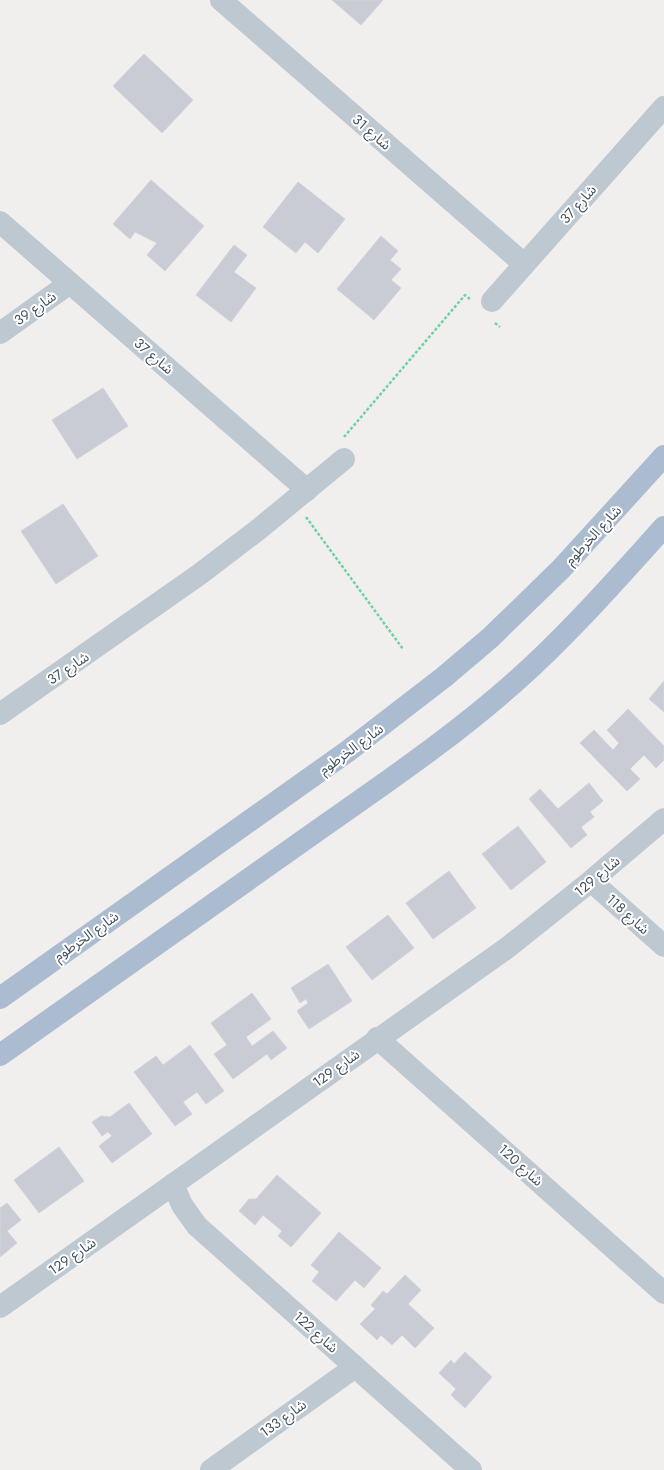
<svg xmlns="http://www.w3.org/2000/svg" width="664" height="1470" font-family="Jost,'Noto Sans Arabic',sans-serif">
  <rect width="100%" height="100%" fill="#f1eeee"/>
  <g fill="#c9ccd4" stroke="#d1d4da">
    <polygon points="332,0 383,0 361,25"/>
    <polygon points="144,54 193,100 162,133 113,86"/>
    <polygon points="151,180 204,226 165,271 147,255 157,243 135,232 130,239 113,224"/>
    <polygon points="298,182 345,219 318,253 305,242 296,253 263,227"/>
    <polygon points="381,236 398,251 390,260 401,269 391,280 401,288 374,320 337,289"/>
    <polygon points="234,245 247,255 234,272 256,288 231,322 196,295"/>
    <polygon points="103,388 128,426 77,459 52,420"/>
    <polygon points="63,504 98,556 56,584 21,531"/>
    <polygon points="664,681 664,712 649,699"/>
    <polygon points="628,709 664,746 664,760 656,768 644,755 630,769 640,779 627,791 580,743 594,730 613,750 619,743 607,730"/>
    <polygon points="589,783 603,801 590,812 594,817 581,827 587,835 571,848 529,799 540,789 558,809"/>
    <polygon points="518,826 546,862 511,890 482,854"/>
    <polygon points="449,871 476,908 433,939 406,903"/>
    <polygon points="388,915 414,948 372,980 346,947"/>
    <polygon points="328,964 352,1001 309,1029 297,1011 308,1003 306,999 300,1003 291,988"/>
    <polygon points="252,993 271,1019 246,1037 252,1046 273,1031 287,1048 271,1060 267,1054 233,1079 214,1054 227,1045 211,1023"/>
    <polygon points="190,1045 224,1091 206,1104 197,1092 183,1102 192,1114 175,1126 134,1072 156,1056 163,1065"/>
    <polygon points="129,1103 152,1134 112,1163 99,1146 112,1136 108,1132 102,1136 92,1122 101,1116 110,1117"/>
    <polygon points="59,1147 84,1181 39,1213 14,1180"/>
    <polygon points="277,1175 321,1213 291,1247 278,1236 282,1231 263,1215 255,1225 239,1211 249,1199 256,1199"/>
    <polygon points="7,1203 21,1220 7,1231 17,1243 0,1257 0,1208"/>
    <polygon points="339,1232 381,1268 364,1288 355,1280 336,1301 312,1281 319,1272 311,1265"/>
    <polygon points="405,1275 421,1290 408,1304 434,1328 415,1348 402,1335 392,1345 381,1335 377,1340 360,1324 375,1309 371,1305 383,1291 387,1294"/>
    <polygon points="465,1352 492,1377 465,1408 451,1395 456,1389 439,1373 451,1360 454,1364"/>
  </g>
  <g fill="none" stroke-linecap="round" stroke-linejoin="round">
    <g stroke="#6dd3a4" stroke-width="2.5" stroke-dasharray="3 2" stroke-linecap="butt">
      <polyline points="495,323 500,327"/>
      <polyline points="344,437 465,295 471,300"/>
      <polyline points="306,517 403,649"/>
    </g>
    <g stroke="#bdc8d1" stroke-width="22">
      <polyline points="221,0 524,264"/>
      <polyline points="0,222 307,490"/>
      <polyline points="492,301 664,107"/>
      <polyline points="0,333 70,283"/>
      <polyline points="0,714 200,574 259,529 344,459"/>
      <polyline points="591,881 664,946"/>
      <polyline points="377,1038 664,1293"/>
      <polyline points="173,1184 182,1205 197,1226 471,1470"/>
      <polyline points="0,1307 507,948 591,881 664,819"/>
      <polyline points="211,1470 355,1367"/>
    </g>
    <g stroke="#abbcd0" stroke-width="22">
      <polyline points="0,998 348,751 444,677 490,638 561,569 664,456"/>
      <path d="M0,1055C101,983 203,912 304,840C376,789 450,740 516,681C569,634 616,580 664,527"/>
    </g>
  </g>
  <g text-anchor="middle" stroke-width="4" stroke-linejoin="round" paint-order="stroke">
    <g font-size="14" fill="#44515d" stroke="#fff">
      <text transform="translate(372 132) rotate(41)" y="5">شارع 31</text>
      <text transform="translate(578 204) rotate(-48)" y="5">شارع 37</text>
      <text transform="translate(35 308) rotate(-35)" y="5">شارع 39</text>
      <text transform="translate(154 356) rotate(41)" y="5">شارع 37</text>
      <text transform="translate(593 535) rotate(-47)" y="5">شارع الخرطوم</text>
      <text transform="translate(68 668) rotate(-34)" y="5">شارع 37</text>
      <text transform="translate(351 749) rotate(-36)" y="5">شارع الخرطوم</text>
      <text transform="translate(597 876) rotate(-40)" y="5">شارع 129</text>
      <text transform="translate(628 914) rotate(42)" y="5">شارع 118</text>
      <text transform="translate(86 936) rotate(-35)" y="5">شارع الخرطوم</text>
      <text transform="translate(336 1068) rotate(-36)" y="5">شارع 129</text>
      <text transform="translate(521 1165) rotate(42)" y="5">شارع 120</text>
      <text transform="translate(72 1256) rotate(-35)" y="5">شارع 129</text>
      <text transform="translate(316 1332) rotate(42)" y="5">شارع 122</text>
      <text transform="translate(283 1418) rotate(-36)" y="5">شارع 133</text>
    </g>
  </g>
</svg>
